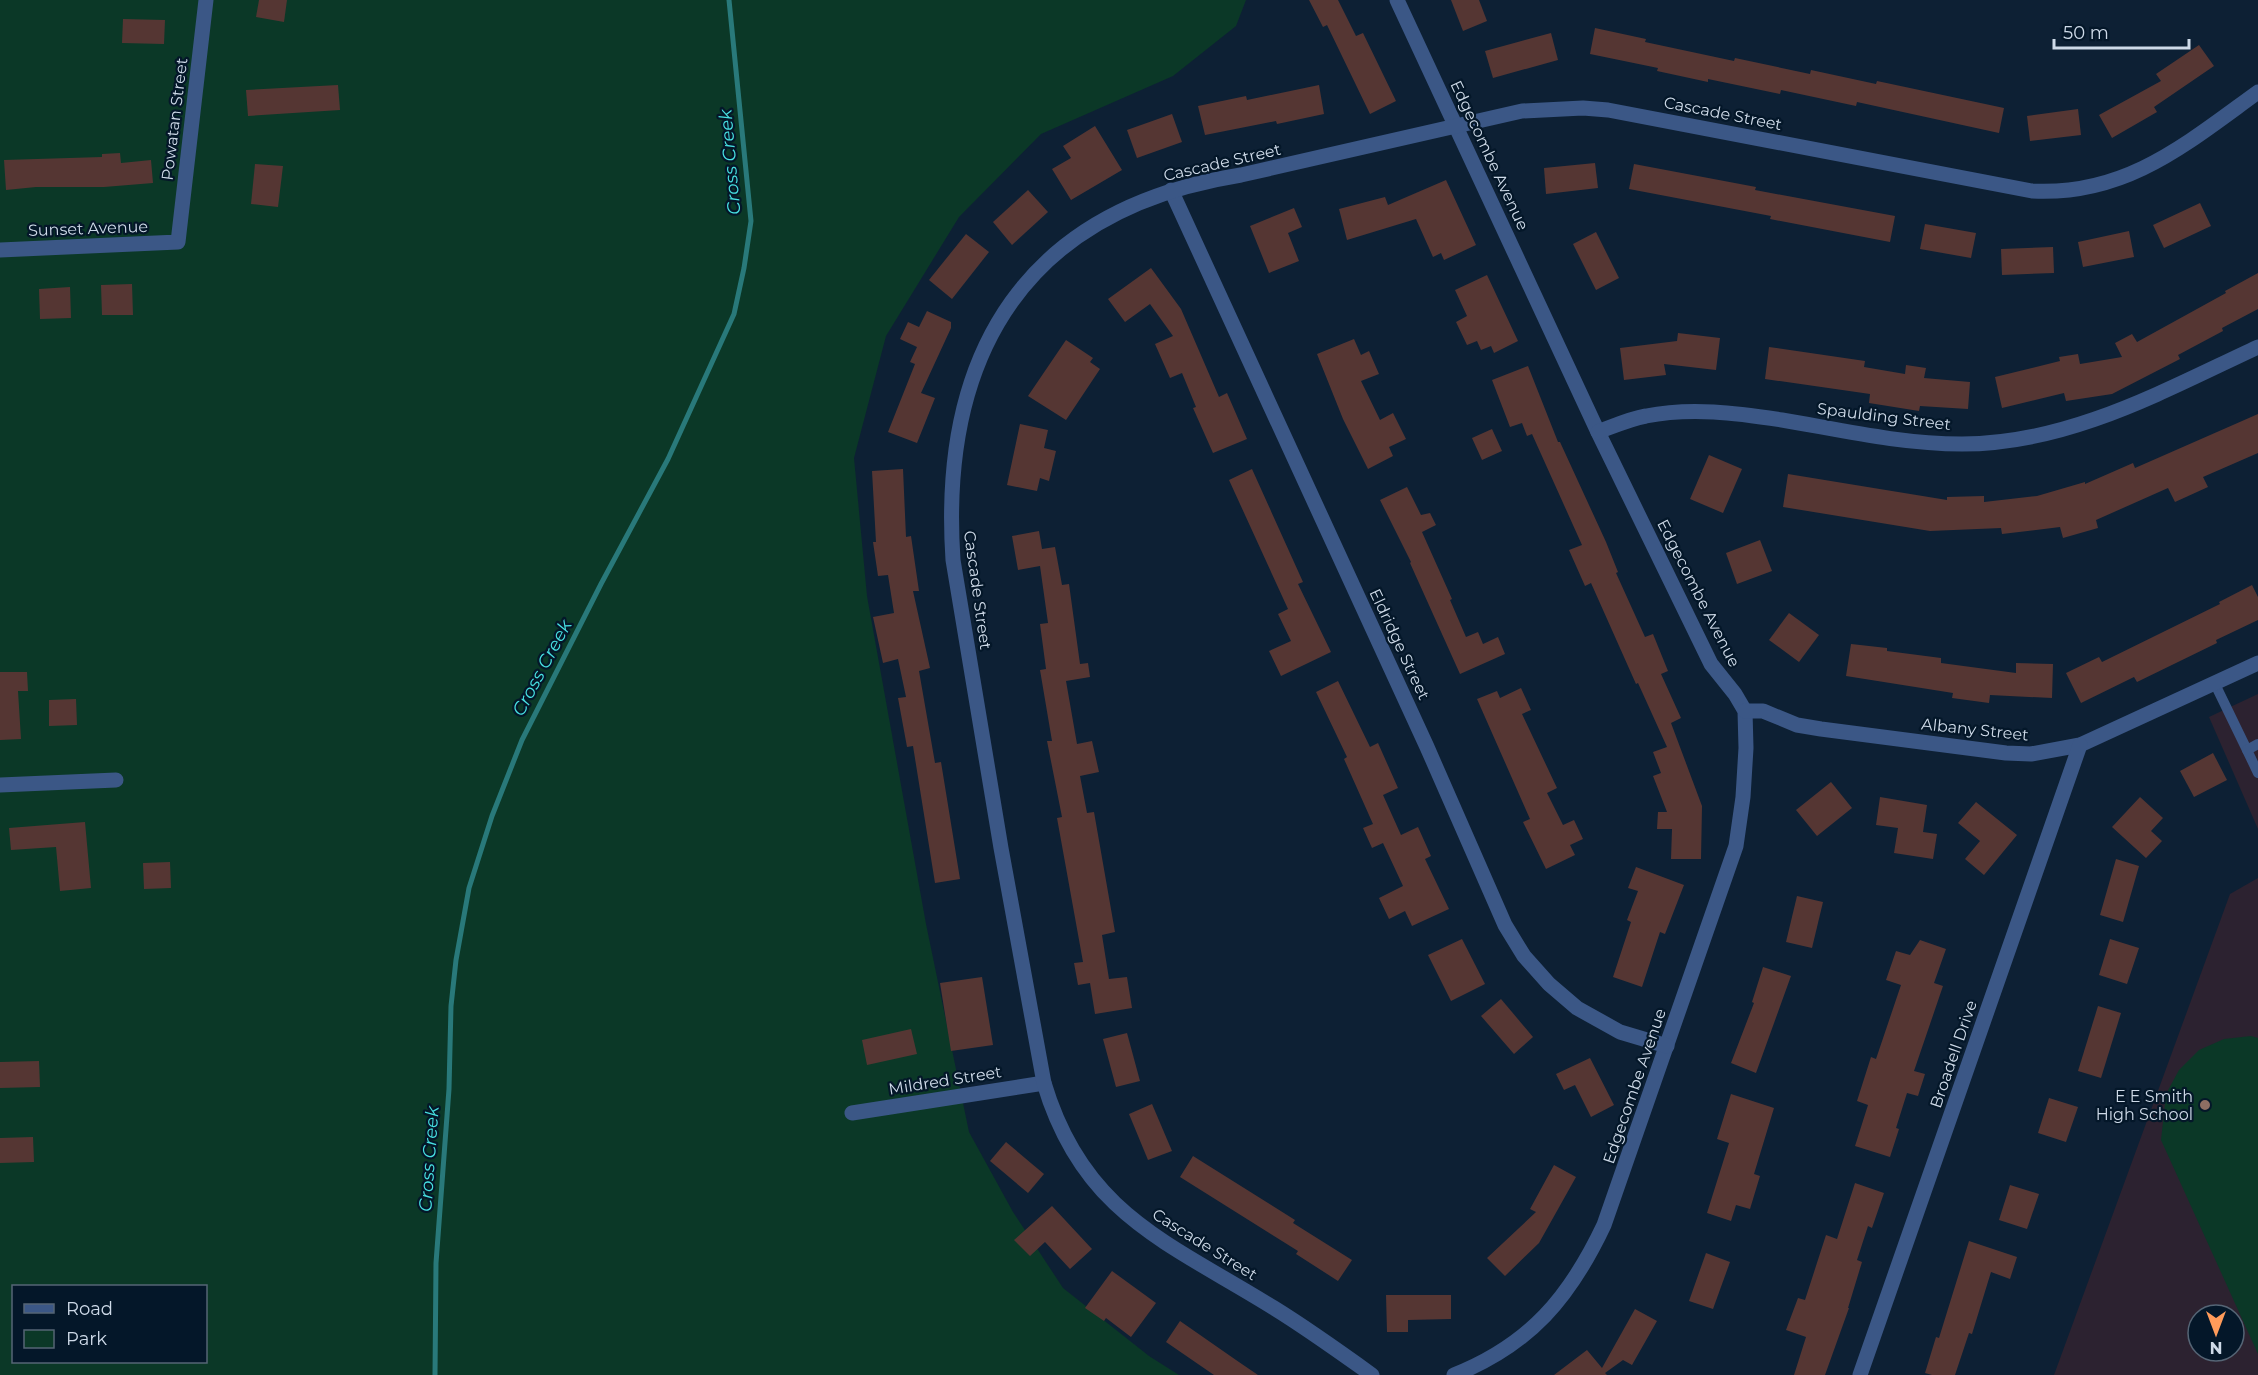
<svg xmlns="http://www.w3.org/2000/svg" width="2258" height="1375" font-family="Montserrat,sans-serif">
  <rect width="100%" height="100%" fill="#0d2034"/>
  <g fill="#2c2230" fill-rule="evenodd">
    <polygon points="2258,694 2258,829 2209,717"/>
    <path d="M2258,878V1375H2054L2230,894ZM2198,1315H2234V1351H2198Z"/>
  </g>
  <g fill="#0b3827" fill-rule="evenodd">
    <path d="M0,0H1246L1236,26L1173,76L1041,134L959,217L886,336L854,458L867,596L926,924L969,1132L1013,1212L1063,1288L1149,1356L1179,1375H0ZM14,1286H206V1362H14Z"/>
    <polygon points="2251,1036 2258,1038 2258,1354 2161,1140 2166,1094 2179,1070 2199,1050 2224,1039"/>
  </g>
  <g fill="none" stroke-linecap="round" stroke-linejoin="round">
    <polyline stroke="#29797a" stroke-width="5" points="435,1375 436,1263 449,1089 451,1006 456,960 469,888 492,816 522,740 601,584 668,459 734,314 744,268 751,221 729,0"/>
  </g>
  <g fill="#553633">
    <polygon points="259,0 287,0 284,22 256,17"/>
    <polygon points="1309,0 1338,0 1356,36 1363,33 1396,101 1370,114 1327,25 1323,27"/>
    <polygon points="1451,0 1479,0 1487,21 1463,31"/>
    <polygon points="123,19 165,20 164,44 122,43"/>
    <polygon points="1595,28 1646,39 1645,42 1734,61 1735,58 1810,74 1811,70 1876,84 1877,81 2004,108 1999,133 1857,102 1856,106 1781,90 1780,94 1708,79 1708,82 1657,71 1658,68 1590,54"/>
    <polygon points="1551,33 1558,60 1493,78 1485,51"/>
    <polygon points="2199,45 2214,66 2154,107 2157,112 2112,138 2099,115 2161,81 2156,74"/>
    <polygon points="338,85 340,110 248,116 246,90"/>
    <polygon points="1319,85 1324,114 1277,124 1276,121 1205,135 1198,106 1246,96 1247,100"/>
    <polygon points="2078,109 2081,135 2030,141 2027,116"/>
    <polygon points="1172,114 1182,142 1137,158 1127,130"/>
    <polygon points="1095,126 1122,170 1071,200 1052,169 1071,158 1063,146"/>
    <polygon points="120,153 121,163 151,160 153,183 104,187 36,187 6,190 4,160 102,157 102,154"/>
    <polygon points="1595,163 1598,188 1546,194 1544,168"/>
    <polygon points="255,164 283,166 278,207 251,204"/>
    <polygon points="1634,164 1756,187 1755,190 1895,216 1890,242 1770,219 1771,216 1629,189"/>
    <polygon points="1446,180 1476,245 1444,260 1441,253 1433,257 1416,219 1347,240 1339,209 1385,197 1388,205"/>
    <polygon points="1028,190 1048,212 1012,245 993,222"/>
    <polygon points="2200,203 2211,226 2164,248 2153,225"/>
    <polygon points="1294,208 1302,227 1288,233 1299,261 1269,273 1250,226"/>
    <polygon points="1925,224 1976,233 1971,258 1920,249"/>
    <polygon points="2129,231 2134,257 2083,267 2078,242"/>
    <polygon points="1596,232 1619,278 1596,290 1573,244"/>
    <polygon points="966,234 989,252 952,299 929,280"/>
    <polygon points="2053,247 2054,273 2002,275 2001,249"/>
    <polygon points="1151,268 1181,309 1219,397 1227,393 1247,439 1213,453 1193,408 1196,407 1182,373 1170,378 1155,344 1173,336 1150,304 1125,322 1108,299"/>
    <polygon points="2258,273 2258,309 2222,328 2223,331 2178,355 2180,359 2112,394 2066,401 2064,393 2002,408 1995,377 2060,361 2059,357 2078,354 2080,364 2122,357 2115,343 2132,334 2137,342 2226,293 2225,291"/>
    <polygon points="1487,275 1518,341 1494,353 1491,346 1481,350 1477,341 1467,345 1456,322 1467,316 1455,290"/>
    <polygon points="132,284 133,315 102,315 101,285"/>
    <polygon points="70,287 71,318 40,319 39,289"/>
    <polygon points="927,311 951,322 951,328 921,393 935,398 917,443 888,432 915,364 910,362 917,347 900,339 908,322 919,327"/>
    <polygon points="1678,333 1720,338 1716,370 1664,364 1666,375 1624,380 1620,348 1677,341"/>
    <polygon points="1354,339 1361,355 1369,351 1379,374 1361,381 1380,420 1393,413 1406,439 1389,447 1393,456 1368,469 1343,419 1317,354"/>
    <polygon points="1066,340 1093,358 1090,362 1100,369 1066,420 1028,396"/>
    <polygon points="1769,347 1865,361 1864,367 1905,374 1906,365 1926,368 1924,378 1970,382 1968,409 1920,406 1919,411 1869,403 1870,394 1765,379"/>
    <polygon points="1528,366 1558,442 1560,442 1606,542 1618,572 1616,573 1645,637 1653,634 1668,671 1661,674 1681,718 1671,723 1702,806 1701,859 1671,859 1672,829 1657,829 1658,812 1667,812 1653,776 1661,773 1653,752 1667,747 1638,683 1636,684 1591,583 1585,586 1569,550 1582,545 1532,434 1527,436 1522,423 1510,427 1492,380"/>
    <polygon points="2258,414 2258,453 2203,477 2208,487 2175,502 2168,488 2096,520 2098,528 2063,538 2060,527 2002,534 2001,528 1930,531 1783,507 1788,474 1947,500 1947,497 1984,496 1984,502 2037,496 2085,482 2085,484 2133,463 2135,468"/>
    <polygon points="1020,424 1048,430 1044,448 1056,451 1049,481 1040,478 1037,491 1007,485"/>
    <polygon points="1492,429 1502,451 1482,460 1472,438"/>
    <polygon points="1709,455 1742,469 1723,513 1690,499"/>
    <polygon points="903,469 906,537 911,536 919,591 913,591 930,668 919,671 935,763 941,762 960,879 935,883 913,746 907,747 898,698 906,697 898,659 883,663 873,617 894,613 888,575 878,576 873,542 876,542 872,471"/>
    <polygon points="1252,469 1303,582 1298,584 1331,652 1281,676 1269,651 1291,641 1278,614 1288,609 1229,480"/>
    <polygon points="1407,487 1421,515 1430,513 1436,525 1422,532 1452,599 1450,600 1466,637 1478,632 1483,644 1498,637 1505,654 1460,674 1410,563 1411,562 1380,500"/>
    <polygon points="1039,531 1042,549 1055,547 1062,585 1069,584 1080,664 1088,663 1090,677 1066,681 1077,744 1092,741 1099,772 1080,776 1087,813 1094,812 1115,932 1102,935 1109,979 1127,977 1132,1008 1095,1014 1090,983 1078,985 1074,963 1083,962 1057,818 1062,817 1047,741 1052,741 1040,670 1046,669 1040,624 1048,623 1040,566 1018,570 1012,536"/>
    <polygon points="1760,540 1772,571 1737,584 1726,553"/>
    <polygon points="2252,585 2258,597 2258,620 2216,640 2217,643 2137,682 2134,677 2081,703 2066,673 2099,657 2102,662 2220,604 2219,602"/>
    <polygon points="1789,613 1819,635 1799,662 1769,640"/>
    <polygon points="1851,644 1887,648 1887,651 1941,658 1941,663 2016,673 2016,663 2053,664 2052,698 1990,695 1989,703 1952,698 1953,693 1846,676"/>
    <polygon points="0,672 27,672 28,691 18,691 21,739 0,740"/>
    <polygon points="1338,681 1370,747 1378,743 1398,788 1383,795 1401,835 1418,827 1431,856 1425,859 1449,909 1412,926 1405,911 1389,919 1379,898 1403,886 1383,843 1372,848 1363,828 1373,824 1344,759 1347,757 1316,692"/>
    <polygon points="1521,688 1531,710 1522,714 1557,788 1547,793 1563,825 1574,820 1583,839 1570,845 1575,855 1546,869 1523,822 1530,819 1477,699 1497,691 1500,698"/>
    <polygon points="76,699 77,725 49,726 49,700"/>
    <polygon points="2213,753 2227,780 2194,797 2180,771"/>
    <polygon points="1831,782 1852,808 1817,836 1796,810"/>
    <polygon points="1880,797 1927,805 1923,832 1937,834 1933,859 1894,853 1898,828 1876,825"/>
    <polygon points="2140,797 2163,818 2151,831 2162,841 2146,858 2112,827"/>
    <polygon points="1976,802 2017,835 1984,875 1965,859 1980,841 1958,823"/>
    <polygon points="85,822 91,888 60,891 56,847 11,850 9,828"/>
    <polygon points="2116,859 2139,866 2123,922 2100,915"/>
    <polygon points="170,862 171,888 144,889 143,863"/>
    <polygon points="1636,867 1684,885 1665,934 1660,932 1642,987 1613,977 1631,922 1627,920 1638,891 1628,888"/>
    <polygon points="1797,896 1823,902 1812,948 1786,942"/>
    <polygon points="1462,939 1485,984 1451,1001 1428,955"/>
    <polygon points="2110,939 2139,948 2127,984 2099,975"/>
    <polygon points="1920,940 1946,949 1934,983 1943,986 1914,1071 1925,1074 1918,1096 1907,1093 1896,1128 1899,1129 1890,1157 1855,1146 1868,1105 1857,1101 1871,1057 1876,1059 1901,985 1886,980 1896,951 1910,955"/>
    <polygon points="1763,967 1791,976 1756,1073 1731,1063 1754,1003 1752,1002"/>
    <polygon points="982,977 993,1045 951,1051 940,983"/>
    <polygon points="1501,999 1533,1037 1514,1054 1481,1016"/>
    <polygon points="2098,1006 2121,1013 2101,1078 2078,1071"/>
    <polygon points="911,1029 917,1054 867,1065 862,1040"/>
    <polygon points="1127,1033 1140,1081 1116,1087 1103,1039"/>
    <polygon points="1590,1058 1614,1105 1591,1117 1575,1085 1564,1090 1556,1074"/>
    <polygon points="39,1061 40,1087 0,1088 0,1062"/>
    <polygon points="1731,1094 1774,1108 1754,1174 1760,1176 1750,1209 1736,1205 1731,1221 1707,1213 1729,1143 1717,1139"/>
    <polygon points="2049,1098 2078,1107 2066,1142 2038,1133"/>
    <polygon points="1152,1104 1172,1151 1148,1160 1129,1114"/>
    <polygon points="33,1137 34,1162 0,1163 0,1138"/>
    <polygon points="1006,1142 1044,1174 1028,1193 990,1161"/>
    <polygon points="1193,1156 1295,1220 1293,1223 1352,1260 1338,1281 1296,1254 1298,1251 1180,1177"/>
    <polygon points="1554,1165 1576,1177 1539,1243 1505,1276 1487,1258 1536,1212 1530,1209"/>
    <polygon points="1855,1183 1884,1193 1872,1228 1868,1226 1857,1260 1862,1262 1848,1308 1849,1308 1825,1375 1794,1375 1806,1337 1786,1330 1798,1298 1805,1300 1826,1235 1837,1239"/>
    <polygon points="2010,1185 2039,1194 2027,1229 1999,1220"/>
    <polygon points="1052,1206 1092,1249 1070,1269 1045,1242 1030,1256 1014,1240"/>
    <polygon points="1969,1241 2017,1257 2010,1279 1991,1272 1972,1334 1969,1333 1955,1375 1932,1375 1925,1373 1936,1337 1939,1338"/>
    <polygon points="1706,1253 1730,1262 1713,1309 1689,1301"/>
    <polygon points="1112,1271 1156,1303 1131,1337 1106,1318 1104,1321 1085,1308"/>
    <polygon points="1386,1295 1451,1295 1451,1319 1408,1320 1408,1332 1387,1332"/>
    <polygon points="1635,1309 1657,1321 1632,1365 1623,1360 1605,1373 1607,1375 1554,1375 1587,1350 1602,1368"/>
    <polygon points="1180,1321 1236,1360 1258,1375 1214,1375 1166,1342"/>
  </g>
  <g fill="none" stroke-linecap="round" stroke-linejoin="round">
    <g stroke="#3b5786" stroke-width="10">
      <polyline points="2215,684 2247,750"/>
      <polyline points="2258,744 2247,750 2258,773"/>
    </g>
    <g stroke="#3b5786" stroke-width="15">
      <path d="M1397,0L1598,432L1711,664L1735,694L1745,711L1746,748L1743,797L1736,846L1604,1225C1570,1297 1530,1345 1454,1375"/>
      <polyline points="1171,190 1427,747 1505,925 1524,956 1549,984 1577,1008 1620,1032 1667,1046"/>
      <polyline points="0,250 178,242 206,0"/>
      <path d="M1598,432C1614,426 1629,419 1646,416C1691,407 1736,413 1782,420C1841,430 1901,444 1962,444C2069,444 2163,391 2258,347"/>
      <polyline points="1745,711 1763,711 1797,725 1821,729 2006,753 2031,754 2080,745 2258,663"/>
      <polyline points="0,785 116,780"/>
      <polyline points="852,1113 1044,1083"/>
      <path d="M1372,1375C1340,1352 1308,1329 1274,1308C1168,1242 1083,1214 1044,1083L1001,848L953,560C939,351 1027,209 1241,175L1522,111L1583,108L1608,110L2032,191C2126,196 2186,144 2258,92"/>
      <polyline points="1860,1375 2080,745"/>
    </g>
  </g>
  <circle fill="#8d6e63" stroke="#041729" stroke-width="2" cx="2205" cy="1105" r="6"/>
  <g text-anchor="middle" stroke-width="4.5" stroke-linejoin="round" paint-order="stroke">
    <g font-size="16" fill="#cedae8" stroke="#041729">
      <text transform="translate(1723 113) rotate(11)" y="6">Cascade Street</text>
      <text transform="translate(174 119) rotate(-83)" y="6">Powatan Street</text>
      <text transform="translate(1490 155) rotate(65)" y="6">Edgecombe Avenue</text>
      <text transform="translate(1222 162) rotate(-13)" y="6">Cascade Street</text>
      <text transform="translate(88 228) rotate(-2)" y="6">Sunset Avenue</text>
      <text transform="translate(1884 416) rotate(7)" y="6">Spaulding Street</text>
      <text transform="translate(978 590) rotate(82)" y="6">Cascade Street</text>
      <text transform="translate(1699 593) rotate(63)" y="6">Edgecombe Avenue</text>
      <text transform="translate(1400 644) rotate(65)" y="6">Eldridge Street</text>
      <text transform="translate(1975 729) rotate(6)" y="6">Albany Street</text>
      <text transform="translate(1953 1054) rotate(-71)" y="6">Broadell Drive</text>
      <text transform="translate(945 1080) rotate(-9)" y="6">Mildred Street</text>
      <text transform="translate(1634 1086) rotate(-71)" y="6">Edgecombe Avenue</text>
      <text transform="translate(1205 1244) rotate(32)" y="6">Cascade Street</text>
    </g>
    <g font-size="16" fill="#cedae8" stroke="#041729" text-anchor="end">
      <text x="2193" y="1102">E E Smith<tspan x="2193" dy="18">High School</tspan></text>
    </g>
    <g font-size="18" font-style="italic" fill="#47e1e2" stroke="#041729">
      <text transform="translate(730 162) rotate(-95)" y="6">Cross Creek</text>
      <text transform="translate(542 668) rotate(-62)" y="6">Cross Creek</text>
      <text transform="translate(429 1159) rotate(-86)" y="6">Cross Creek</text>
    </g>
  </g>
  <rect x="12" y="1285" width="195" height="78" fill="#041729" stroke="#556575" stroke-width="1.5"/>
  <rect x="24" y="1304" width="30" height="9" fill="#3b5786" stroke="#556575" stroke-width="1.5"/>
  <text x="66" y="1315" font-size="18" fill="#cedae8">Road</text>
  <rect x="24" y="1330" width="30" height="18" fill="#0b3827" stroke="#556575" stroke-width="1.5"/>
  <text x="66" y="1345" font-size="18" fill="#cedae8">Park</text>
  <g transform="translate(2216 1333) rotate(180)"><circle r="28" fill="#041729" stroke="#556575" stroke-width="1.5"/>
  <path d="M0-4.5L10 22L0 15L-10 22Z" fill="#ff9b5a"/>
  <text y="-9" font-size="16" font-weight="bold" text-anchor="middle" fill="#cedae8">N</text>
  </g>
  <path d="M2054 39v9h135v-9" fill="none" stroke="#cedae8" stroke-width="3"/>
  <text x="2063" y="39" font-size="18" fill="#cedae8" stroke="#041729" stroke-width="4.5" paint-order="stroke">50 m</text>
</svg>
